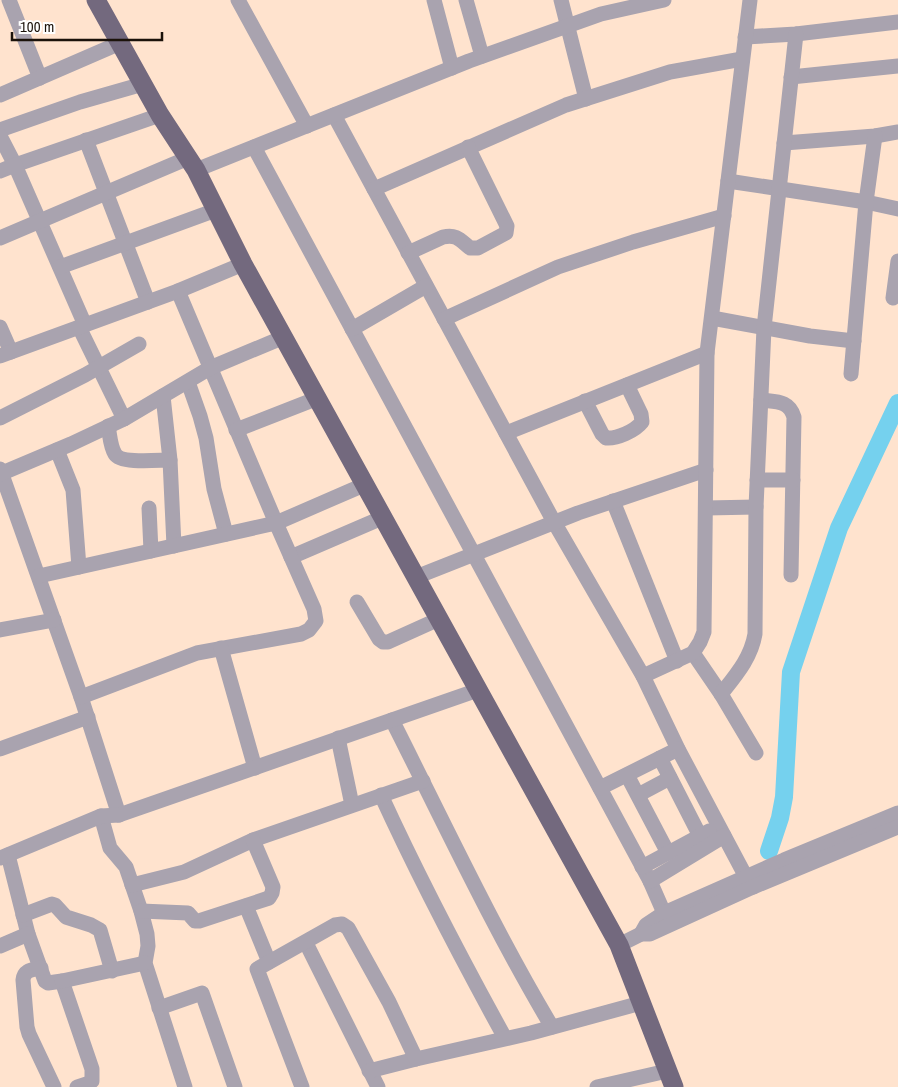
<svg xmlns="http://www.w3.org/2000/svg" width="898" height="1087" font-family="'Archivo Narrow',sans-serif">
  <rect width="100%" height="100%" fill="#ffe3ce"/>
  <g fill="none" stroke-linecap="round" stroke-linejoin="round">
    <polyline stroke="#75d1ee" stroke-width="18" points="769,851 780,818 784,797 791,672 839,528 898,403"/>
    <g stroke="#a9a3af" stroke-width="15">
      <polyline points="9,0 40,78"/>
      <polyline points="238,0 307,126"/>
      <polyline points="434,0 452,68"/>
      <polyline points="466,0 482,56"/>
      <polyline points="561,0 586,99"/>
      <polyline points="745,37 796,34 898,22"/>
      <polyline points="791,77 898,66"/>
      <polyline points="0,95 120,43"/>
      <polyline points="334,115 554,522 643,676 678,749 746,877 753,887"/>
      <polyline points="0,130 80,102 143,84"/>
      <polyline points="0,136 15,165 160,115"/>
      <polyline points="86,140 148,302"/>
      <polyline points="784,143 875,136 898,132"/>
      <polyline points="254,147 650,881 664,913"/>
      <polyline points="196,170 469,61 601,14 664,0"/>
      <polyline points="0,171 15,165 85,325"/>
      <polyline points="728,181 866,202 898,209"/>
      <polyline points="374,189 566,105 670,72 742,59"/>
      <polyline points="0,238 188,158"/>
      <path d="M408,253L443,237C457,234 460,240 470,248H478L506,233L507,226L468,147"/>
      <polyline points="60,267 216,210"/>
      <polyline points="178,291 276,523 366,484"/>
      <polyline points="893,298 898,261"/>
      <polyline points="712,318 810,336 854,341"/>
      <polyline points="444,319 558,267 633,242 724,216"/>
      <polyline points="0,327 11,352"/>
      <polyline points="79,327 124,419"/>
      <polyline points="352,329 426,286"/>
      <polyline points="0,356 178,291 243,264"/>
      <polyline points="851,374 866,202 875,136"/>
      <polyline points="188,382 200,416 206,438 214,489 226,534"/>
      <polyline points="163,396 170,460 174,546"/>
      <path d="M761,400C776,402 789,400 794,417L791,575"/>
      <path d="M585,401L602,434L606,438C617,439 635,431 642,422L641,414L627,385"/>
      <polyline points="0,418 85,375 139,344"/>
      <path d="M108,426C110,435 110,446 115,454C121,464 158,460 170,460"/>
      <polyline points="236,430 318,398"/>
      <polyline points="506,433 707,353"/>
      <polyline points="57,450 73,490 79,567"/>
      <polyline points="0,469 81,697 119,815"/>
      <polyline points="0,474 71,444 124,419 210,368 284,337"/>
      <polyline points="757,480 793,480"/>
      <polyline points="613,501 677,661"/>
      <polyline points="149,508 151,551"/>
      <polyline points="706,508 756,507"/>
      <polyline points="291,557 384,517"/>
      <polyline points="39,576 276,523 314,609 316,621 309,630 301,634 197,653 81,697"/>
      <polyline points="416,577 578,513 706,470"/>
      <polyline points="357,602 379,639 383,642 388,642 439,619"/>
      <polyline points="0,630 54,620"/>
      <polyline points="221,648 255,768"/>
      <polyline points="693,653 721,694 756,753"/>
      <polyline points="643,676 693,653 700,642 704,632 707,353 750,0"/>
      <path d="M721,694C736,675 751,658 755,634L756,507L764,328L796,34"/>
      <path d="M392,720C444,823 493,928 552,1027"/>
      <polyline points="338,738 352,805"/>
      <polyline points="0,749 88,717"/>
      <polyline points="660,758 700,836"/>
      <polyline points="627,775 668,853"/>
      <polyline points="600,788 678,749"/>
      <path d="M381,795C419,878 461,958 505,1038"/>
      <polyline points="638,795 670,778"/>
      <polyline points="101,816 110,848 126,867 141,911 147,934 148,946 145,963 185,1087"/>
      <polyline points="8,855 28,934 45,981 48,983 62,981 92,1069 92,1081 89,1083 77,1087"/>
      <polyline points="0,858 101,816 119,815 478,690"/>
      <polyline points="642,867 709,831"/>
      <polyline points="650,881 724,836"/>
      <polyline points="132,885 184,872 253,840 423,781"/>
      <polyline points="246,906 269,962"/>
      <polyline points="141,911 188,913 195,921 199,921 269,898 272,893 273,887 253,840"/>
      <polyline points="23,915 52,904 55,905 66,917 91,925 100,930 112,971"/>
      <polyline points="641,934 646,925 664,913 784,860 898,813"/>
      <polyline points="306,943 378,1087"/>
      <polyline points="619,945 641,934 650,934 753,887 898,827"/>
      <polyline points="0,946 28,934"/>
      <path d="M41,968C31,970 24,970 23,980L27,1027L29,1034L54,1087"/>
      <polyline points="62,981 145,963"/>
      <polyline points="159,1008 202,993 235,1087"/>
      <polyline points="369,1071 416,1059"/>
      <polyline points="302,1087 257,969 335,925 342,924 348,928 389,1002 416,1059 531,1033 641,1003"/>
      <polyline points="597,1087 667,1071"/>
    </g>
    <polyline stroke="#73697e" stroke-width="19" points="96,0 160,115 196,170 243,264 619,945 674,1087"/>
  </g>
  <path d="M12 32v8h150v-8" fill="none" stroke="#1b120a" stroke-width="2.5"/>
  <text x="20" y="32" font-size="15" fill="#1b120a" stroke="#ffffff" stroke-width="4" paint-order="stroke">100 m</text>
</svg>
